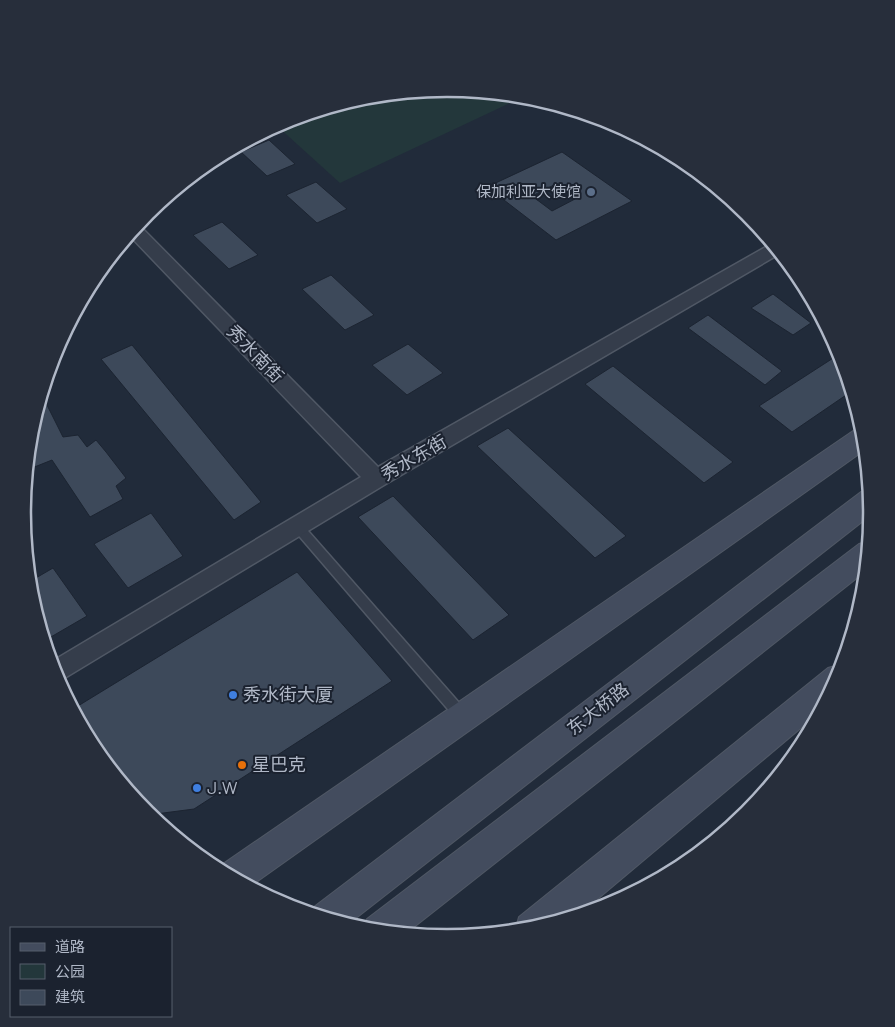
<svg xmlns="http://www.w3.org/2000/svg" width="895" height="1027" font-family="Barlow,'Noto Sans SC',sans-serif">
  <rect width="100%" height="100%" fill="#212b3a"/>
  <polygon fill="#23373b" points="448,89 525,96 340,183 276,125 285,121 365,97"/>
  <g fill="#3d495a" stroke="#1c2431" fill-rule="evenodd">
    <polygon points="269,140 295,164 267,176 241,152"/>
    <path d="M562,152L632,201L556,240L487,187ZM554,185L575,199L552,211L532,196Z"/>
    <polygon points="316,182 347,209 317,223 286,195"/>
    <polygon points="222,222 258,255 229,269 193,235"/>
    <polygon points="331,275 374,315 345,330 302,289"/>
    <polygon points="773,294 811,323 793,335 751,308"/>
    <polygon points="708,315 782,371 765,385 688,328"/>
    <polygon points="408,344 443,373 407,395 372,365"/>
    <polygon points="132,345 261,502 234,520 101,359"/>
    <polygon points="841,353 852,391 792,432 759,406"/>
    <polygon points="613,366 733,462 704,483 585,384"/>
    <polygon points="42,395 63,437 78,435 87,447 96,440 106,452 126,478 116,486 123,499 90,517 52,460 27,470 31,430"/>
    <polygon points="508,428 626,536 595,558 477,446"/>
    <polygon points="393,496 509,615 473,640 358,517"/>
    <polygon points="151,513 183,556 128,588 94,544"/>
    <polygon points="53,568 87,616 44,641 31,596 29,582"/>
    <polygon points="297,572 392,681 194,809 148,815 94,749 73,709"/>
  </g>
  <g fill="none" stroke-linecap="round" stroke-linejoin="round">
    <g stroke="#505865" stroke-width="3">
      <polygon id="lane" points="298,522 302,524 468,713 469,717 468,721 463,723 458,721 294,530 292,527 294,524"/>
    </g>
    <g stroke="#505865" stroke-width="3">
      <g id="street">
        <path d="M664,150L684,160L696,170C685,173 668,162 662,153Z"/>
        <polygon points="138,224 378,467 771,244 773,243 781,253 384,485 58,682 51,662 361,477 129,235"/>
      </g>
    </g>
    <g stroke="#505865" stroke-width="2">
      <g id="secondary">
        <polygon points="863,427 866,449 249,887 218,870 220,866 856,429"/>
        <polygon points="870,490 872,514 347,925 310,914 314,907 861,492"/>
        <polygon points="870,541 867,570 405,934 363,930 367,919 859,544"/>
        <polygon points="839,665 843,666 840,676 821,711 576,917 530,930 515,932 519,917 828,668"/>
      </g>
    </g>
    <use href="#lane" fill="#353d4b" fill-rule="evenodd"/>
    <use href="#street" fill="#353d4b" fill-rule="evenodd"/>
    <use href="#secondary" fill="#434c5e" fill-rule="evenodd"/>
  </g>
  <circle fill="#5c6f8a" stroke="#1b222f" stroke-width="2" cx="591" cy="192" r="5"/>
  <g fill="#3f7fe0" stroke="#1b222f" stroke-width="2">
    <circle cx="233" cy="695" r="5"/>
    <circle cx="197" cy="788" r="5"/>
  </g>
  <circle fill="#e8710a" stroke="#1b222f" stroke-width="2" cx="242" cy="765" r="5"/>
  <g text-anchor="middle" stroke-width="4" stroke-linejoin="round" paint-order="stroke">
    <g font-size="15" fill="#b0b8c7" stroke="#1b222f" text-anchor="end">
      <text x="581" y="197">保加利亚大使馆</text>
    </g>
    <g font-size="18" fill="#b0b8c7" stroke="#1b222f">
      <text transform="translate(255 354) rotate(46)" y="6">秀水南街</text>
      <text transform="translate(414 458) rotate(-30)" y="6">秀水东街</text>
      <text transform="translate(598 709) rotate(-38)" y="6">东大桥路</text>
    </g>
    <g font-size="18" fill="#b0b8c7" stroke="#1b222f" text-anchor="start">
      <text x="243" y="701">秀水街大厦</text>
      <text x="252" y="771">星巴克</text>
      <text x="207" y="794">J.W</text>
    </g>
  </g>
  <path d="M0 0H895V1027H0ZM31 513a416 416 0 1 1 832 0a416 416 0 1 1-832 0Z" fill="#272e3b" fill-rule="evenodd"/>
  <path fill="none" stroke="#b0b8c7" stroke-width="2.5" d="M31 513a416 416 0 1 1 832 0a416 416 0 1 1-832 0Z"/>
  <rect x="10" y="927" width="162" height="90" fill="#1b222f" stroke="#575e6c"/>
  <rect x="20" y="943" width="25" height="8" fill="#434c5e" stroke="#575e6c"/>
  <text x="55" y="952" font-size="15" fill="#b0b8c7">道路</text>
  <rect x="20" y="964" width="25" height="15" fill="#23373b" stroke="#575e6c"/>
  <text x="55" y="977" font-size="15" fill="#b0b8c7">公园</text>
  <rect x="20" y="990" width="25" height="15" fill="#3d495a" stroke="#575e6c"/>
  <text x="55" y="1002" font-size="15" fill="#b0b8c7">建筑</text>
</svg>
